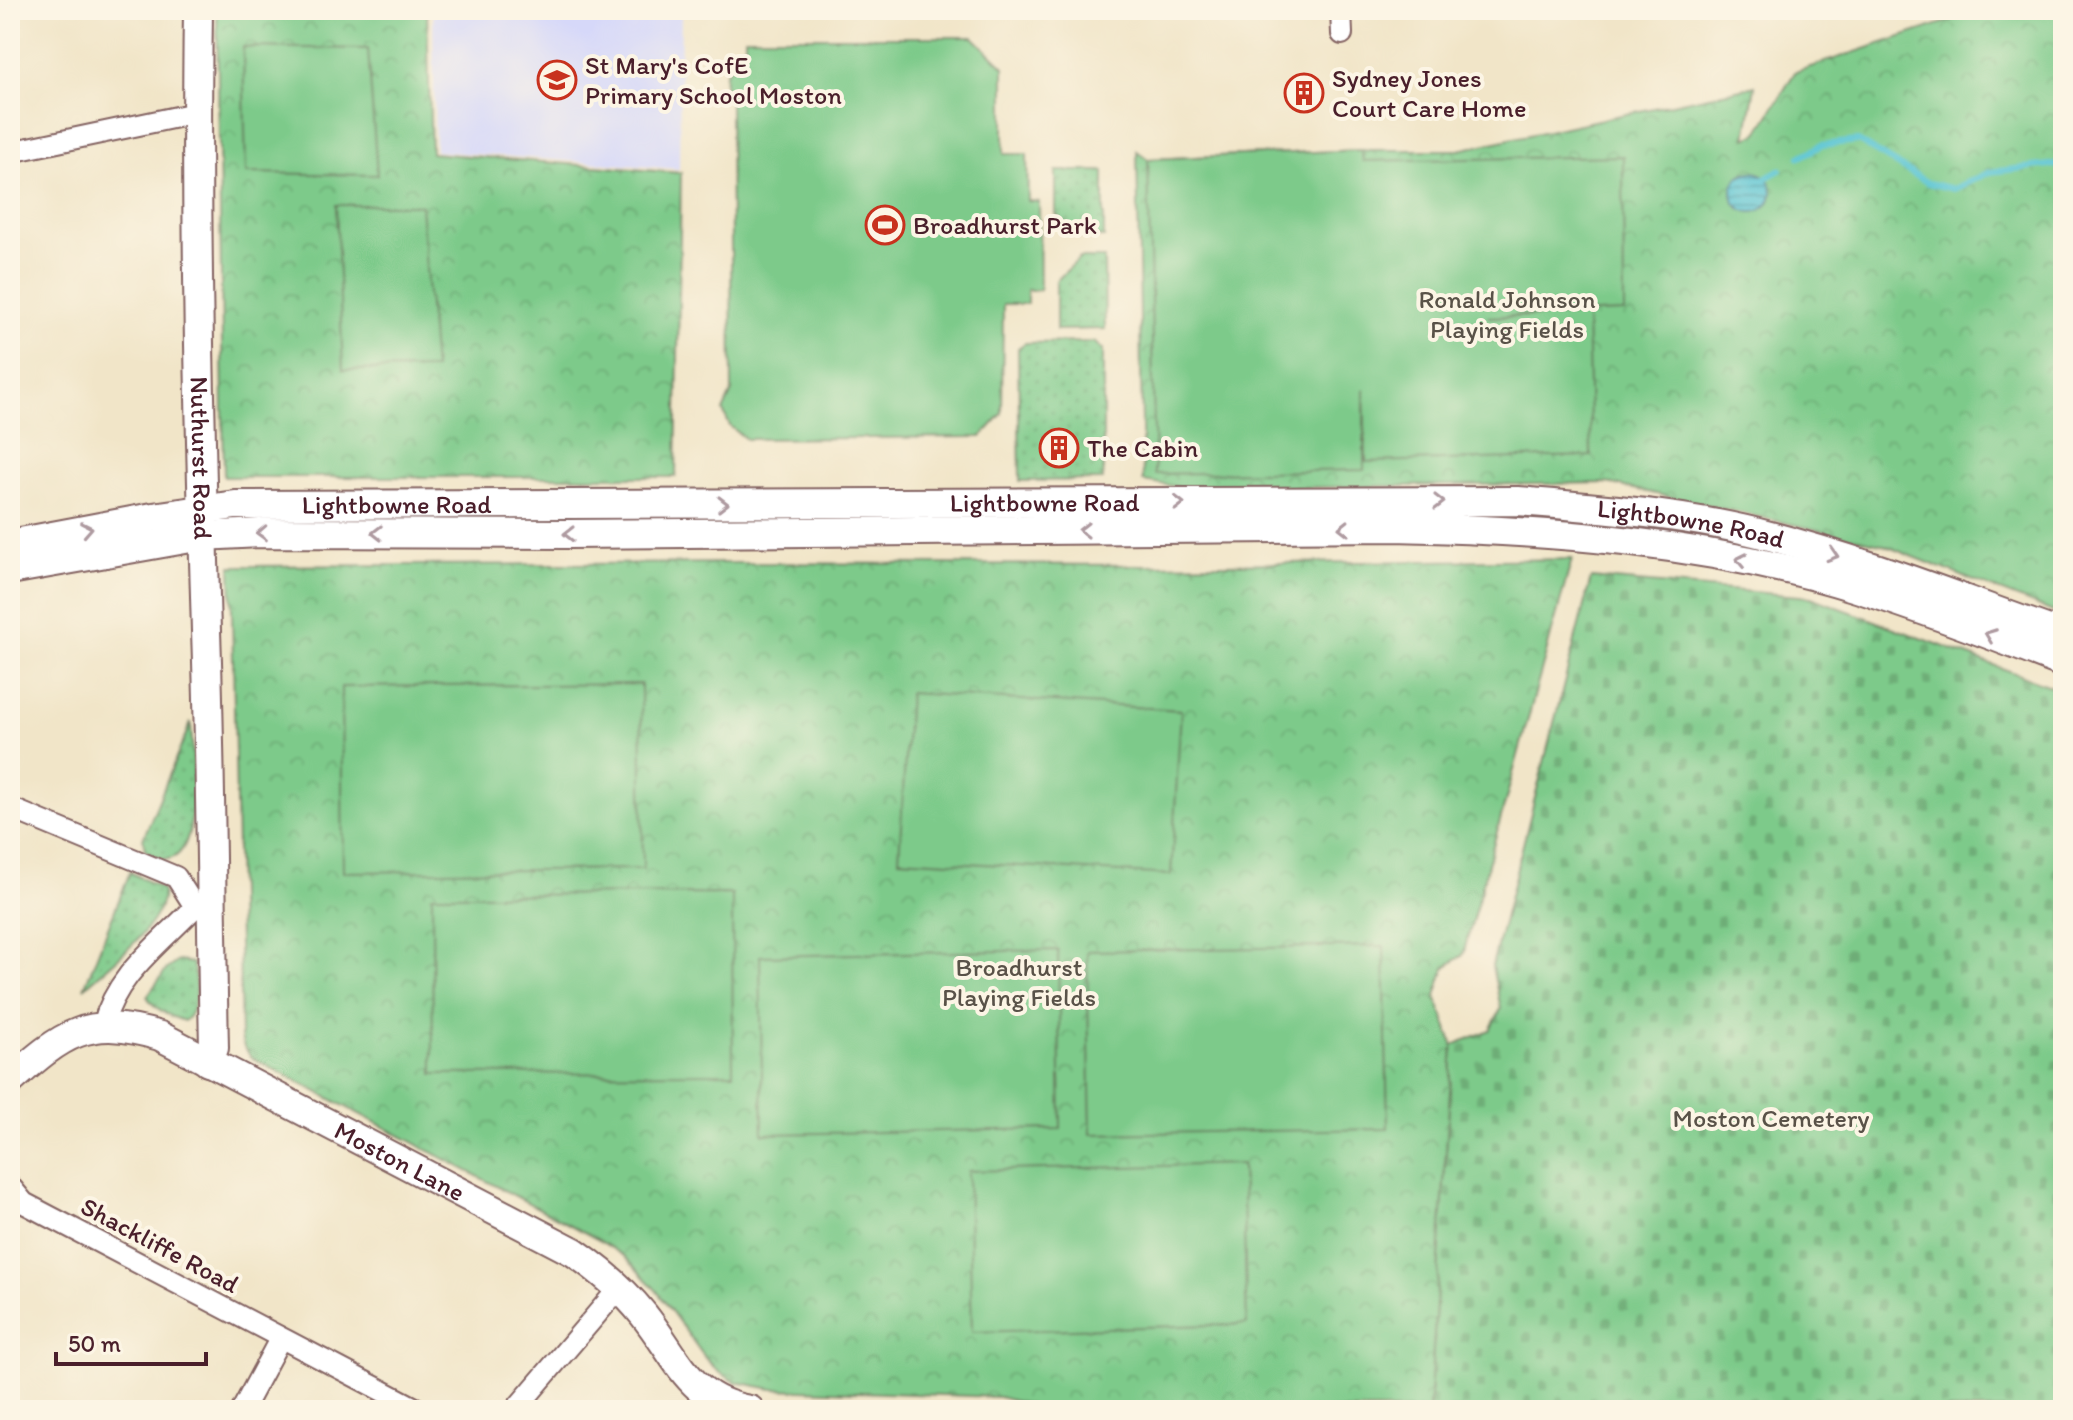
<svg xmlns="http://www.w3.org/2000/svg" width="2073" height="1420" font-family="Itim,sans-serif">
  <defs>
    <pattern id="grass-dots" width="8" height="8" patternUnits="userSpaceOnUse" patternTransform="scale(2)"><rect width="8" height="8" fill="#7dca8a"/><path d="M2 2h.1M6 6h.1" fill="none" stroke="#6ead77" stroke-width="1.8" stroke-linecap="round"/></pattern>
    <pattern id="cemetery-stones" width="16" height="16" patternUnits="userSpaceOnUse" patternTransform="scale(2)"><rect width="16" height="16" fill="#7dca8a"/><path d="M2 7V4a2 2 0 0 1 4 0v3zM10 15v-3a2 2 0 0 1 4 0v3z" fill="#6ead77"/></pattern>
    <pattern id="park-crowns" width="20" height="18" patternUnits="userSpaceOnUse" patternTransform="scale(2)"><rect width="20" height="18" fill="#7dca8a"/><path d="M2 6a3 3 0 1 1 6 0M12 15a3 3 0 1 1 6 0" fill="none" stroke="#6ead77"/></pattern>
    <pattern id="water-rules" width="6" height="5" patternUnits="userSpaceOnUse" patternTransform="scale(2)"><rect width="6" height="5" fill="#5bc6d4"/><path d="M0 2.5h6" fill="none" stroke="#4da0ac"/></pattern>
  </defs>
  <rect width="100%" height="100%" fill="#fcf5e5"/>
  <filter id="ink" filterUnits="userSpaceOnUse"><feTurbulence type="fractalNoise" baseFrequency=".0125" numOctaves="2"/><feDisplacementMap in="SourceGraphic" scale="16" xChannelSelector="R" yChannelSelector="G"/><feConvolveMatrix kernelMatrix="1 2 1 2 8 2 1 2 1" color-interpolation-filters="sRGB"/></filter>
  <filter id="wash" filterUnits="userSpaceOnUse"><feTurbulence type="fractalNoise" baseFrequency=".006" numOctaves="4" result="noise"/><feDisplacementMap in="SourceGraphic" scale="32" xChannelSelector="R" yChannelSelector="G"/><feGaussianBlur stdDeviation="1.8" result="paint"/><feColorMatrix in="noise" values="0 0 0 0 0 0 0 0 0 0 0 0 0 0 0 0 0 1.4 0 .05"/><feComposite in="paint" operator="in"/></filter>
  <g filter="url(#wash)">
    <rect width="100%" height="100%" fill="#f1e5c8"/>
    <polygon fill="#d6d8f9" points="433,10 681,10 679,169 435,151"/>
    <g fill="url(#grass-dots)" stroke="#64745a" stroke-width="2">
      <polygon points="1056,171 1104,171 1104,237 1079,237 1056,214"/>
      <polygon points="1080,258 1104,258 1105,329 1056,330 1056,281"/>
      <polygon points="1094,342 1103,350 1103,480 1020,481 1018,348 1025,343"/>
      <path d="M191,722C191,746 206,866 162,859C157,858 150,853 145,850L143,839Z"/>
      <path d="M130,872L162,889C168,922 108,966 84,988Z"/>
      <path d="M178,961L192,963C197,979 199,1011 184,1021C170,1017 153,1008 147,996L167,969Z"/>
    </g>
    <polygon fill="url(#cemetery-stones)" stroke="#64745a" stroke-width="2" points="1591,578 1811,597 2063,691 2063,1410 1429,1410 1453,1045 1490,1030 1501,1009 1492,966"/>
    <g fill="url(#park-crowns)" stroke="#64745a" stroke-width="2">
      <polygon points="217,10 427,10 431,153 681,173 676,477 224,477"/>
      <polygon points="1982,10 2063,10 2063,616 1881,544 1607,483 1190,489 1143,481 1137,151 1148,159 1362,150 1459,150 1755,86 1746,138 1758,133 1795,72"/>
      <polygon points="1572,559 1463,955 1445,967 1436,996 1453,1045 1429,1410 1049,1410 999,1397 772,1389 736,1382 719,1372 706,1359 656,1290 624,1256 597,1239 251,1057 244,1047 241,1037 231,566 733,563 1147,565"/>
    </g>
    <g fill="#7dca8a" stroke="#64745a" stroke-width="2">
      <polygon points="745,37 973,37 1004,67 1004,154 1027,154 1028,201 1039,202 1040,290 1027,290 1027,304 1003,304 1002,414 981,437 746,439 730,426 723,411 732,391 730,101 733,100 724,90 725,73 745,53"/>
      <polygon points="243,47 368,49 377,175 246,173"/>
      <polygon points="1362,150 1363,161 1623,156 1624,312 1488,317 1587,315 1591,456 1366,462 1364,389 1364,470 1155,474 1148,159"/>
      <polygon points="336,205 421,205 434,369 343,370"/>
      <polygon points="641,684 643,869 343,872 341,687"/>
      <polygon points="909,693 1181,710 1171,875 899,859"/>
      <polygon points="732,894 733,1073 433,1074 432,895"/>
      <polygon points="1384,946 1388,1129 1091,1134 1087,951"/>
      <polygon points="1058,950 1061,1129 763,1134 760,956"/>
      <polygon points="1242,1164 1247,1324 972,1332 968,1171"/>
    </g>
    <circle fill="url(#water-rules)" stroke="#527280" stroke-width="2" cx="1752" cy="192" r="20"/>
    <g fill="none" stroke-linecap="round" stroke-linejoin="round">
      <g stroke="#5bc6d4" stroke-width="6">
        <polyline points="1800,157 1822,145 1858,141 1928,183 1954,189 1990,172 2050,165 2063,166"/>
        <polyline points="1766,178 1780,170"/>
      </g>
    </g>
  </g>
  <g filter="url(#ink)">
    <g fill="none" stroke-linecap="round" stroke-linejoin="round">
      <g stroke="#846462" stroke-width="24">
        <g id="street">
          <polyline points="1341,10 1342,34"/>
          <polyline points="10,152 196,113"/>
          <polyline points="10,808 176,877 195,907"/>
          <path d="M103,1026C116,974 160,944 195,907L205,905"/>
          <polyline points="10,1186 24,1203 419,1410"/>
          <polyline points="242,1410 280,1339"/>
          <polyline points="515,1410 620,1287"/>
        </g>
      </g>
      <g stroke="#846462" stroke-width="32">
        <g id="secondary">
          <path id="s1" d="M198,10C195,217 200,425 206,631C211,770 211,909 214,1048L208,1062"/>
          <path id="s2" d="M10,544L153,517L235,505L1518,501C1602,508 1688,514 1770,536C1870,562 1966,601 2063,635"/>
          <path d="M10,570L202,536L260,533L569,534L1393,527C1548,530 1707,542 1857,588C1926,610 1995,636 2063,663"/>
          <path id="s3" d="M10,1081C63,1034 87,1014 160,1036L574,1252C600,1270 623,1289 643,1314C678,1357 689,1401 750,1410"/>
        </g>
      </g>
      <use href="#street" stroke="#fff" stroke-width="20"/>
      <use href="#secondary" stroke="#fff" stroke-width="28"/>
    </g>
    <defs><path id="oneway-chevron" d="M-2-3.5L2.5 0L-2 3.5" fill="none" stroke-width="1.6" stroke-linecap="round" stroke-linejoin="round" transform="scale(2)"/></defs>
    <g stroke="#ae9aa0">
      <use href="#oneway-chevron" transform="translate(1439 502)"/>
      <use href="#oneway-chevron" transform="translate(1179 503)"/>
      <use href="#oneway-chevron" transform="translate(723 504)"/>
      <use href="#oneway-chevron" transform="translate(1344 528) rotate(179)"/>
      <use href="#oneway-chevron" transform="translate(87 529) rotate(-11)"/>
      <use href="#oneway-chevron" transform="translate(1084 530) rotate(180)"/>
      <use href="#oneway-chevron" transform="translate(262 533) rotate(178)"/>
      <use href="#oneway-chevron" transform="translate(377 533) rotate(-179)"/>
      <use href="#oneway-chevron" transform="translate(569 534) rotate(-180)"/>
      <use href="#oneway-chevron" transform="translate(1833 555) rotate(17)"/>
      <use href="#oneway-chevron" transform="translate(1741 560) rotate(-168)"/>
      <use href="#oneway-chevron" transform="translate(1990 635) rotate(-159)"/>
    </g>
  </g>
  <defs>
    <g id="school-ring" transform="scale(2)"><circle r="9.5" fill="#fcf5e5" stroke="#c8321e" stroke-width="1.5"/><path d="M0-5L7-2L0 1L-7-2ZM-4 1L0 2.5L4 1V4Q0 6-4 4Z" fill="#c8321e"/></g>
    <g id="building-ring" transform="scale(2)"><circle r="9.5" fill="#fcf5e5" stroke="#c8321e" stroke-width="1.5"/><path d="M-4-6H4V6H1V3H-1V6H-4ZM-2.5-4.3h1.7v1.8h-1.7ZM.8-4.3h1.7v1.8H.8ZM-2.5-1h1.7V.8h-1.7ZM.8-1h1.7V.8H.8Z" fill="#c8321e"/></g>
    <g id="stadium-ring" transform="scale(2)"><circle r="9.5" fill="#fcf5e5" stroke="#c8321e" stroke-width="1.5"/><path d="M0-5a6.5 5 0 1 0 0 10a6.5 5 0 1 0 0-10ZM-3.5-1.8h7v3.6h-7Z" fill="#c8321e"/></g>
  </defs>
  <g fill-rule="evenodd">
    <use href="#school-ring" x="557" y="80"/>
    <use href="#building-ring" x="1304" y="93"/>
    <use href="#stadium-ring" x="885" y="225"/>
    <use href="#building-ring" x="1059" y="448"/>
  </g>
  <g text-anchor="middle" stroke-width="8" stroke-linejoin="round" paint-order="stroke">
    <g font-size="26" fill="#4a1f2b" stroke="#fcf5e5" text-anchor="start">
      <text x="585" y="74">St Mary's CofE<tspan x="585" dy="30">Primary School Moston</tspan></text>
      <text x="1332" y="87">Sydney Jones<tspan x="1332" dy="30">Court Care Home</tspan></text>
      <text x="913" y="234">Broadhurst Park</text>
      <text x="1087" y="457">The Cabin</text>
    </g>
    <g font-size="26" fill="#595248" stroke="#fcf5e5">
      <text x="1507" y="308">Ronald Johnson<tspan x="1507" dy="30">Playing Fields</tspan></text>
      <text x="1019" y="976">Broadhurst<tspan x="1019" dy="30">Playing Fields</tspan></text>
      <text x="1771" y="1127">Moston Cemetery</text>
    </g>
    <g font-size="26" fill="#4a1f2b" stroke="#fcf5e5">
      <text dy="9" stroke="none"><textPath href="#s1" startOffset="448">Nuthurst Road</textPath></text>
      <text dy="9" stroke="none"><textPath href="#s2" startOffset="1038">Lightbowne Road</textPath></text>
      <text dy="9" stroke="none"><textPath href="#s2" startOffset="390">Lightbowne Road</textPath></text>
      <text dy="9" stroke="none"><textPath href="#s2" startOffset="1686">Lightbowne Road</textPath></text>
      <text dy="9" stroke="none"><textPath href="#s3" startOffset="438">Moston Lane</textPath></text>
      <text transform="translate(160 1245) rotate(28)" y="9">Shackliffe Road</text>
    </g>
  </g>
  <rect width="2073" height="1420" fill="none" stroke="#fcf5e5" stroke-width="40"/>
  <path d="M56 1352v12h150v-12" fill="none" stroke="#4a1f2b" stroke-width="4"/>
  <text x="68" y="1352" font-size="24" fill="#4a1f2b" stroke="#fcf5e5" stroke-width="6" paint-order="stroke">50 m</text>
</svg>
